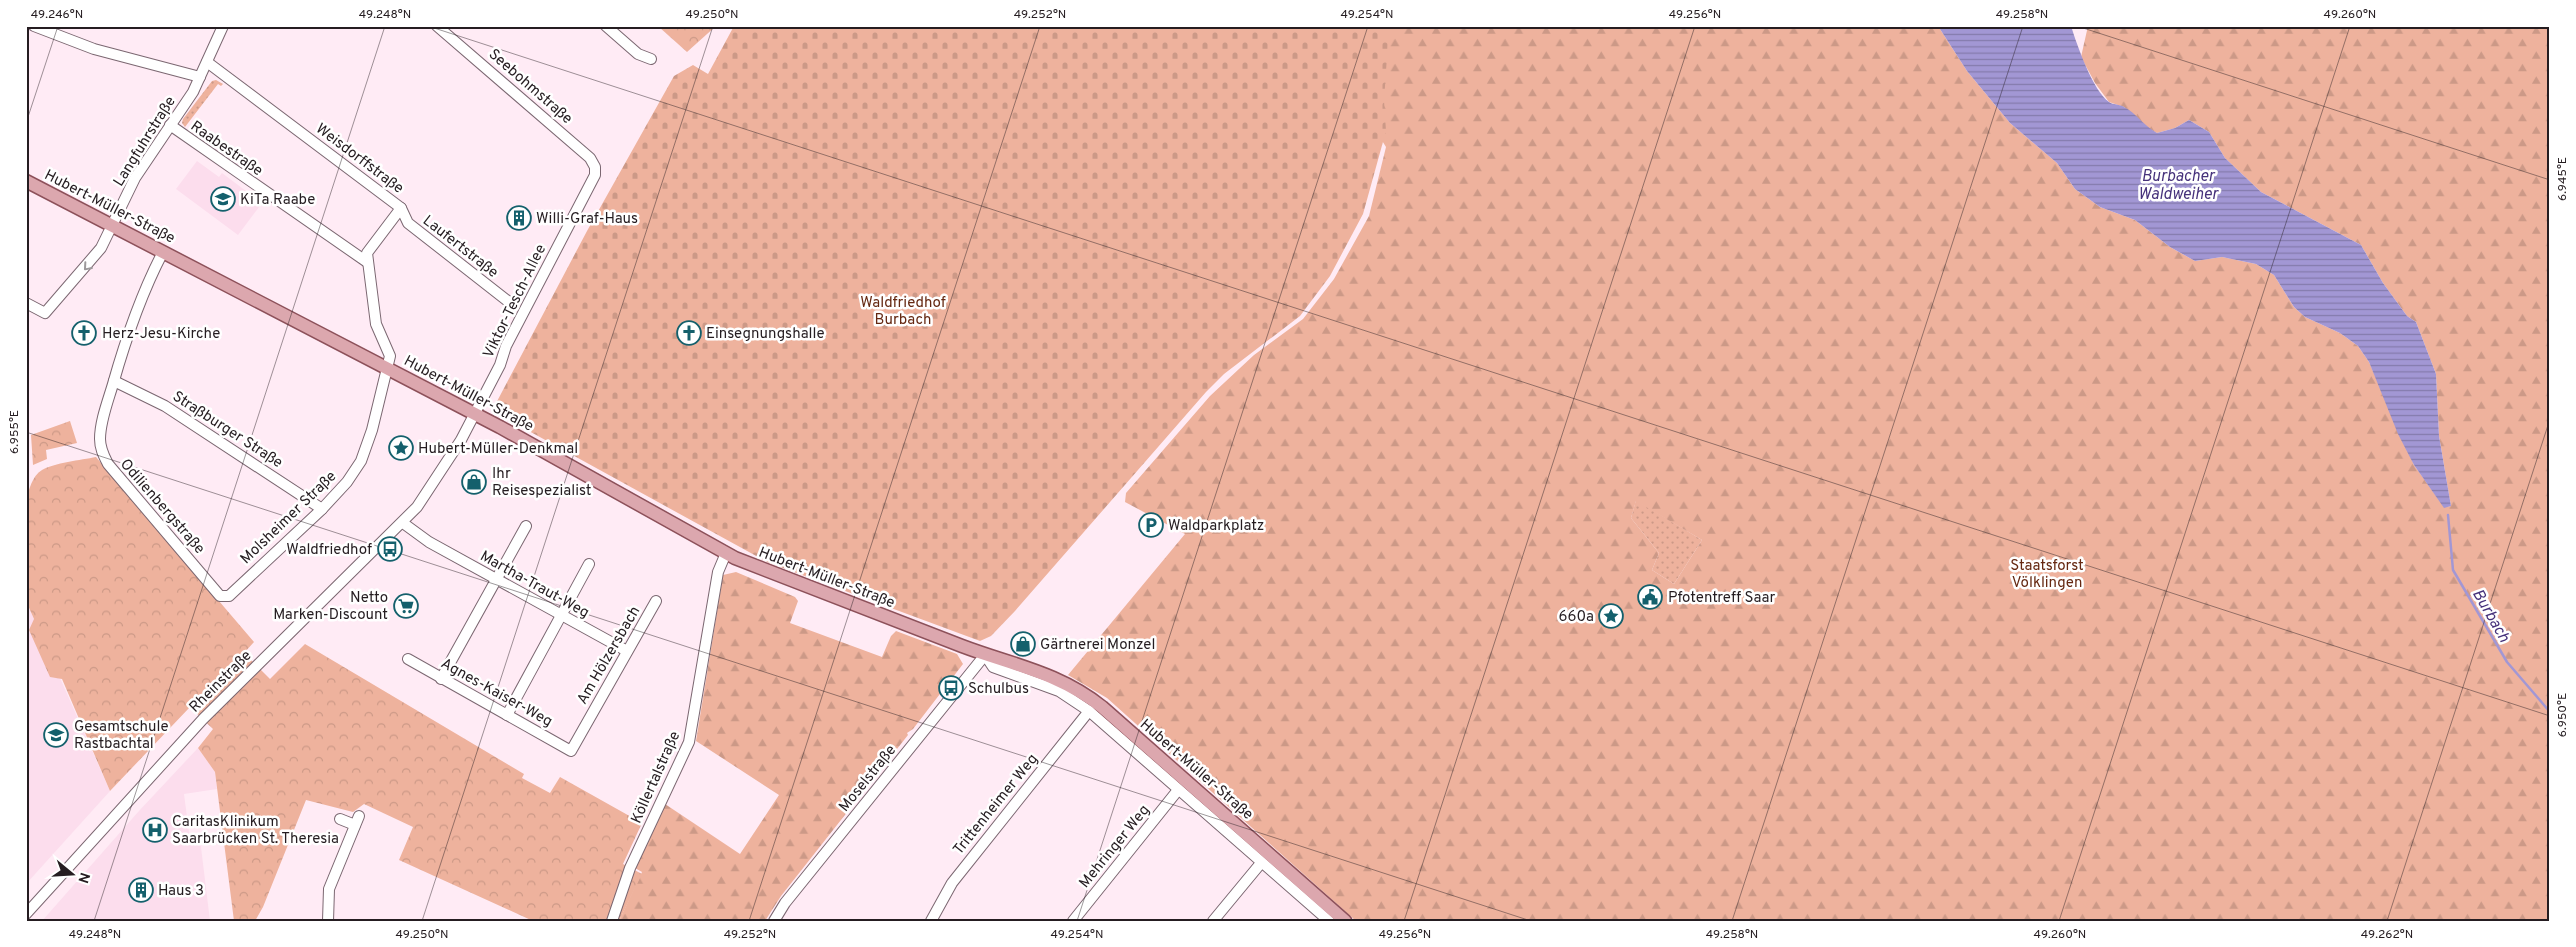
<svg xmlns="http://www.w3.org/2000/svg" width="2576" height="947" font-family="Overpass,sans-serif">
  <defs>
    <pattern id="grass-dots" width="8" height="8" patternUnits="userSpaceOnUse" patternTransform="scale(1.25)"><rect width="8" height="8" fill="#eeb29d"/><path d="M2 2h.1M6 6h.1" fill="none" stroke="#cc9987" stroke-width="1.8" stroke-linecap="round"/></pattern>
    <pattern id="forest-firs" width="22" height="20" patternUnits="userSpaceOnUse" patternTransform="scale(1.25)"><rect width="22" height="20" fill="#eeb29d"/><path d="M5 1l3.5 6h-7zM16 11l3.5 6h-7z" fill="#cc9987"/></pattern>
    <pattern id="cemetery-stones" width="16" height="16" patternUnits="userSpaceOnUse" patternTransform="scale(1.25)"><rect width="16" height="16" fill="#eeb29d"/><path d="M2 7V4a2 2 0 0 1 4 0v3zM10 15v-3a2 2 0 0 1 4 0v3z" fill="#cc9987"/></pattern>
    <pattern id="park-crowns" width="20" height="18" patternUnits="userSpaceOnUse" patternTransform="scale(1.25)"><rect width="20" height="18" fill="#eeb29d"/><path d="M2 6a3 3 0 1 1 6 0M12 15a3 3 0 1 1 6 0" fill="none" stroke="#cc9987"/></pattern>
    <pattern id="water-rules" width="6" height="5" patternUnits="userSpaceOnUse" patternTransform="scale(1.25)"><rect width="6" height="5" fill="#a297d4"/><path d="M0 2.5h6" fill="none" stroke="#847bac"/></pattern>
  </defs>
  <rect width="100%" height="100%" fill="#ffebf5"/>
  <g fill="#fcdded">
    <polygon points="197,161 219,177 222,173 262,203 238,235 176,189"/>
    <polygon points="26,601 110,791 26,884"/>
    <polygon points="198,748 215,772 217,789 184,794 190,840 200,839 210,921 42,921 139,811"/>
  </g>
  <g fill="url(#grass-dots)">
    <polygon points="216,80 223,84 221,86 218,84 185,127 182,123 183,119 212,81"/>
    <polygon points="1636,500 1702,540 1674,584 1652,570 1659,553 1631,518"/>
  </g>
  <g fill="url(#forest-firs)" fill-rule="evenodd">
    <path d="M1373,26H1938L1967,71L2010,123L2057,163L2075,189L2100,207L2135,220L2170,247L2195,261L2222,257L2256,264L2274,275L2294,307L2305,317L2340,333L2358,346L2369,362L2414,465L2444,507L2451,506L2439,436L2436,374L2416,322L2407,316L2383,283L2361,245L2261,192L2225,158L2209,132L2189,120L2175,128L2157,133L2144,126L2124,107L2109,102L2095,83L2081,57L2088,26H2550V921H1356L1107,698L1068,675L1185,534L1125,502L1126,493L1210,396L1254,355L1303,319L1334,279L1369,216L1386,147L1381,139ZM1636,501L1702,540L1674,584L1652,570L1659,553L1631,518Z"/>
    <polygon points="736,572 795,597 798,601 790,623 882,657 891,636 896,631 957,654 963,664 913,729 907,733 908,735 781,896 765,921 619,921 642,872 635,868 665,804 740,854 779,795 696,741 723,575"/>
  </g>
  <polygon fill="url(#cemetery-stones)" points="734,26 1389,26 1384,101 1386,131 1363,214 1330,276 1300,316 1224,374 1206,392 1015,611 991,636 980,641 767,562 498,414 494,407 587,231 674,76 693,65 708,74"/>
  <g fill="url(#park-crowns)">
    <polygon points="716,26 687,52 659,27 660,26"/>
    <polygon points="70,421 77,443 46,450 47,459 33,465 31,435"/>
    <path d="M96,457L254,642L244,653L270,679L305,644L524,774L522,778L550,793L560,777L642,823L623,864L642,874L619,921H533L399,860L413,827L364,804L353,812L306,800L263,907L255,921H234L215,772L198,748L213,729L190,707L110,791L62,679L50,677L29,630L34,619L26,601V500C29,490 32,476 42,470C54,463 81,460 96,457Z"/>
  </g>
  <path fill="url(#water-rules)" d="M1938,26H2071C2077,45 2093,91 2109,102C2113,105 2120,104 2124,107C2136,113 2144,126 2157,133L2175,128L2189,120L2209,132L2225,158L2261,192L2361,245L2383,283L2407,316L2416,322L2436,374L2439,436L2451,506L2444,508L2414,465L2398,434L2369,362L2358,346L2340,333L2305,317L2294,307L2274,275L2256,264L2222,257L2195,261L2170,247L2135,220L2100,207L2075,189L2057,163L2010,123L1967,71Z"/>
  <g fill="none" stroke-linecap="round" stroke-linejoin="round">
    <polyline stroke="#a297d4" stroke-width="2.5" points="2448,515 2453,570 2507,662 2550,712"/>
    <g stroke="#7b6771" stroke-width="12">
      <g id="minor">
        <polyline points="34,26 94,49 200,77"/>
        <polyline points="606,26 638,54 651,59"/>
        <polyline points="170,125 367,262"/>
        <polyline points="401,208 408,223 509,302"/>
        <path d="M163,252C141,294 126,338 113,384C108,401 100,421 100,439C100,449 104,456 108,464L220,596H229L322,509L347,482L361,461L372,430L390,356L376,324L367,253L401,208L207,62"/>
        <polyline points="26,303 45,313 101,248 135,178 193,92 223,26"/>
        <polyline points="114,381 165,406 322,509"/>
        <polyline points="403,523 429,542 627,651"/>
        <polyline points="408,659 571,751 656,601"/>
        <polyline points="441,679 526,526"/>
        <polyline points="507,715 589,564"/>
        <polyline points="340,819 355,825"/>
        <polyline points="26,914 203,719 417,507 461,440 500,365 506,346 595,175 595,167 590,158 437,26"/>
        <polyline points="328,921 329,889 359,816"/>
        <polyline points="612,921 630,868 689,742 718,572 726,553"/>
        <polyline points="774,921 785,903 985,655 993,667 1059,691 1089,711 1329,921"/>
        <polyline points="931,921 952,883 1089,711"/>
        <polyline points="1073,921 1178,790"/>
        <polyline points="1213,921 1261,863"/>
      </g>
    </g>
    <g stroke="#8d515a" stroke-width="15">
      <path id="major" d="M26,181L500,427L735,558L962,646C1012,665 1058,672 1102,707L1345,921"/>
    </g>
    <use href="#minor" stroke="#fff" stroke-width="10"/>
    <use href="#major" stroke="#dca7ae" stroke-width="12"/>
  </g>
  <defs><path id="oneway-chevron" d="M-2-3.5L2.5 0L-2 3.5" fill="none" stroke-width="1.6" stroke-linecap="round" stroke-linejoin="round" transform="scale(1.25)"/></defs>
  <use stroke="#9d999b" href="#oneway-chevron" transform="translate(87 267) rotate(131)"/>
  <path fill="none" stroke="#251d21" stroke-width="1" stroke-opacity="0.45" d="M428,26L2550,716M2077,26L2550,180M26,123L58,26M26,432L1531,921M94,921L385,26M422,921L713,26M749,921L1040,26M1077,921L1368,26M1404,921L1695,26M1732,921L2023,26M2059,921L2350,26M2387,921L2550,419"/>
  <defs>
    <g id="school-ring" transform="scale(1.25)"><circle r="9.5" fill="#fff" stroke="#14606c" stroke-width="1.5"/><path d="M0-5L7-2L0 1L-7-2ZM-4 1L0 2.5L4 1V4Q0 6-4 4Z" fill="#14606c"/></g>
    <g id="building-ring" transform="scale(1.25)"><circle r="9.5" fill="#fff" stroke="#14606c" stroke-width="1.5"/><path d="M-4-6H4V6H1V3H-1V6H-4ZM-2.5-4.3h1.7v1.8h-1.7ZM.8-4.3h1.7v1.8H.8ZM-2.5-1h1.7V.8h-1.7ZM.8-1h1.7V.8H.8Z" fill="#14606c"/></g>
    <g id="church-ring" transform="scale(1.25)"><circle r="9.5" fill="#fff" stroke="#14606c" stroke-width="1.5"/><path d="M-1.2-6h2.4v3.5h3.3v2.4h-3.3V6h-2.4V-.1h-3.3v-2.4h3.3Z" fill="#14606c"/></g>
    <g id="sight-ring" transform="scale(1.25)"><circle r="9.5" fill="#fff" stroke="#14606c" stroke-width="1.5"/><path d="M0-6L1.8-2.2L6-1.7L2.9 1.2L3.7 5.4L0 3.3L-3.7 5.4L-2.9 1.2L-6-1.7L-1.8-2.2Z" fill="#14606c"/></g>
    <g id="shop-ring" transform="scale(1.25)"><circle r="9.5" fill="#fff" stroke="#14606c" stroke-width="1.5"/><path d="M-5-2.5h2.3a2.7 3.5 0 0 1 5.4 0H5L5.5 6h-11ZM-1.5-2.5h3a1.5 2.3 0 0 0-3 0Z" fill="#14606c"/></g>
    <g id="parking-ring" transform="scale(1.25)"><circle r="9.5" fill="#fff" stroke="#14606c" stroke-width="1.5"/><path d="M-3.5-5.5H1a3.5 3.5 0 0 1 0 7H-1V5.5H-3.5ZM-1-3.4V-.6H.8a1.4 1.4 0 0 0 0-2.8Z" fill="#14606c"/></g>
    <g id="bus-ring" transform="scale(1.25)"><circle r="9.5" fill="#fff" stroke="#14606c" stroke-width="1.5"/><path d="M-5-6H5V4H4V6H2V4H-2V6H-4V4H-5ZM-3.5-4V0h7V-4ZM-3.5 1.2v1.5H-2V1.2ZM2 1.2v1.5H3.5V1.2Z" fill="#14606c"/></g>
    <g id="civic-ring" transform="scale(1.25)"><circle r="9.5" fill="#fff" stroke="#14606c" stroke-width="1.5"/><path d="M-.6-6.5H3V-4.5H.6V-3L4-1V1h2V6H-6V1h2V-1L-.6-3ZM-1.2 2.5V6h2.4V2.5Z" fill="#14606c"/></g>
    <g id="supermarket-ring" transform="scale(1.25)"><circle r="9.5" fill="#fff" stroke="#14606c" stroke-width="1.5"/><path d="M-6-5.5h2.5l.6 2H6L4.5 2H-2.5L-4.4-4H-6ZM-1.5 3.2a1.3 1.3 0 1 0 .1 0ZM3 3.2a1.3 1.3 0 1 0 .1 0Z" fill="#14606c"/></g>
    <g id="hospital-ring" transform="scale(1.25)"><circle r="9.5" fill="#fff" stroke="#14606c" stroke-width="1.5"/><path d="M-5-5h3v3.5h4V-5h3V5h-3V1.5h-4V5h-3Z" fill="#14606c"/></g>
  </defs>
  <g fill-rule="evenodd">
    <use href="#school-ring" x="223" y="199"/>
    <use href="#building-ring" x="519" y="218"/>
    <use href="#church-ring" x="84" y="333"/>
    <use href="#church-ring" x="689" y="333"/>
    <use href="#sight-ring" x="401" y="448"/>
    <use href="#shop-ring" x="474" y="482"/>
    <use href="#parking-ring" x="1151" y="525"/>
    <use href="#bus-ring" x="390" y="549"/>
    <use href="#civic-ring" x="1650" y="597"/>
    <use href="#supermarket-ring" x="406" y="606"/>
    <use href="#sight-ring" x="1611" y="616"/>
    <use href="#shop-ring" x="1023" y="644"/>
    <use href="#bus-ring" x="951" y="688"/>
    <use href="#school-ring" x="56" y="735"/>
    <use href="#hospital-ring" x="155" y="830"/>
    <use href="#building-ring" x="141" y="890"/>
  </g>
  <g text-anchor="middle" stroke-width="5" stroke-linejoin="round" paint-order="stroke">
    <g font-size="15" fill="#251d21" stroke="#fff">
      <text transform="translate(531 86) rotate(41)" y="5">Seebohmstraße</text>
      <text transform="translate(144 141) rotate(-58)" y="5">Langfuhrstraße</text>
      <text transform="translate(227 148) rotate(35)" y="5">Raabestraße</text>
      <text transform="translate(360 158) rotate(37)" y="5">Weisdorffstraße</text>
      <text transform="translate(110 206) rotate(27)" y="5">Hubert-Müller-Straße</text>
      <text transform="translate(461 246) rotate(38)" y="5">Laufertstraße</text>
      <text transform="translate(514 301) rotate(-64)" y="5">Viktor-Tesch-Allee</text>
      <text transform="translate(469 393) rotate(28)" y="5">Hubert-Müller-Straße</text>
      <text transform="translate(228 429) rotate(33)" y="5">Straßburger Straße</text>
      <text transform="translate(163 506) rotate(49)" y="5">Odilienbergstraße</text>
      <text transform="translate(288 517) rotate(-44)" y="5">Molsheimer Straße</text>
      <text transform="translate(827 577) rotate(21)" y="5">Hubert-Müller-Straße</text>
      <text transform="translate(535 584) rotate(29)" y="5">Martha-Traut-Weg</text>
      <text transform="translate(608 655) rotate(-60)" y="5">Am Hölzersbach</text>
      <text transform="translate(220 681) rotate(-45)" y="5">Rheinstraße</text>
      <text transform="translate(497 692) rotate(29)" y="5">Agnes-Kaiser-Weg</text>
      <text transform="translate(1197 769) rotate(41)" y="5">Hubert-Müller-Straße</text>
      <text transform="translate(655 777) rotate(-66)" y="5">Köllertalstraße</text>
      <text transform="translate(867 778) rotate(-51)" y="5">Moselstraße</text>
      <text transform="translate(995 804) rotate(-51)" y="5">Trittenheimer Weg</text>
      <text transform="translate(1114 846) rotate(-51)" y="5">Mehringer Weg</text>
    </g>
    <g font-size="15" fill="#251d21" stroke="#fff" text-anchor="start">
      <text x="240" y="204">KiTa Raabe</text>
      <text x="536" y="223">Willi-Graf-Haus</text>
      <text x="102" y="338">Herz-Jesu-Kirche</text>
      <text x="706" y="338">Einsegnungshalle</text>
      <text x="418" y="453">Hubert-Müller-Denkmal</text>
      <text x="492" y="478">Ihr<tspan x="492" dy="17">Reisespezialist</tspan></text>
      <text x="1168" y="530">Waldparkplatz</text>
      <text x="372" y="554" text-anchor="end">Waldfriedhof</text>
      <text x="388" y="602" text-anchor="end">Netto<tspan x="388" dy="17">Marken-Discount</tspan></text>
      <text x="1668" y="602">Pfotentreff Saar</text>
      <text x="1594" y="621" text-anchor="end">660a</text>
      <text x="1040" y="649">Gärtnerei Monzel</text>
      <text x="968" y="693">Schulbus</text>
      <text x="74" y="731">Gesamtschule<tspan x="74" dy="17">Rastbachtal</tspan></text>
      <text x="172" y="826">CaritasKlinikum<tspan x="172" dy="17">Saarbrücken St. Theresia</tspan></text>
      <text x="158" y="895">Haus 3</text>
    </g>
    <g font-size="15" fill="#652811" stroke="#fff">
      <text x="903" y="307">Waldfriedhof<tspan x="903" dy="17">Burbach</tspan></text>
      <text x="2047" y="570">Staatsforst<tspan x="2047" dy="17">Völklingen</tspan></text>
    </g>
    <g font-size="16" font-style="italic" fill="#46327b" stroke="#fff">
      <text x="2178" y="181">Burbacher<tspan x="2178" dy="18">Waldweiher</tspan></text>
      <text transform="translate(2492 615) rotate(60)" y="6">Burbach</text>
    </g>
  </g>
  <rect width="2576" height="947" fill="none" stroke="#ffffff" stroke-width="55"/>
  <g transform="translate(72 874) rotate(108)" stroke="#ffffff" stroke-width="4" paint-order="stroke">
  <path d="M0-4L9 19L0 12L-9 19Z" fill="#251d21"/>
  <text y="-8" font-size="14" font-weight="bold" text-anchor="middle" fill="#251d21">N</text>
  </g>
  <rect x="28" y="28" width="2520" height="892" fill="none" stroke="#251d21" stroke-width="2"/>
  <g font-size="12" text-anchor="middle" fill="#251d21">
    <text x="57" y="18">49.246°N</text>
    <text x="385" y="18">49.248°N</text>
    <text x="712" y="18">49.250°N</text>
    <text x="1040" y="18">49.252°N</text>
    <text x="1367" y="18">49.254°N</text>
    <text x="1695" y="18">49.256°N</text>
    <text x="2022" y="18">49.258°N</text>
    <text x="2350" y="18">49.260°N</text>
    <text transform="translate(2562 179) rotate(-90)" y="4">6.945°E</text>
    <text transform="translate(14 432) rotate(-90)" y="4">6.955°E</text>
    <text transform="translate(2562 715) rotate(-90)" y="4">6.950°E</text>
    <text x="95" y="938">49.248°N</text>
    <text x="422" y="938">49.250°N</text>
    <text x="750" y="938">49.252°N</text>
    <text x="1077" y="938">49.254°N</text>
    <text x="1405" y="938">49.256°N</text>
    <text x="1732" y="938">49.258°N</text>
    <text x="2060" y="938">49.260°N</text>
    <text x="2387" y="938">49.262°N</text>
  </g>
</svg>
